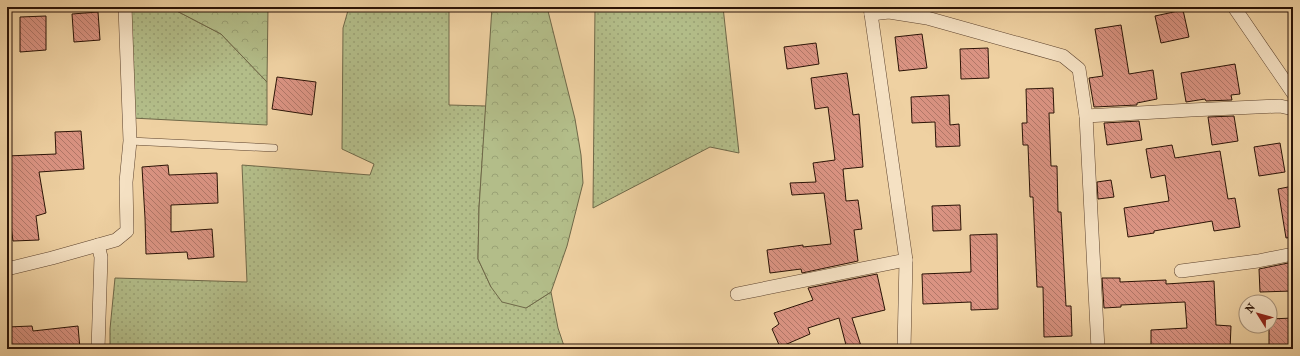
<svg xmlns="http://www.w3.org/2000/svg" width="1300" height="356" font-family="'IM FELL French Canon',serif">
  <defs>
    <pattern id="grass-dots" width="8" height="8" patternUnits="userSpaceOnUse"><rect width="8" height="8" fill="#b3bd89"/><path d="M2 2h.1M6 6h.1" fill="none" stroke="#9aa275" stroke-width="1.8" stroke-linecap="round"/></pattern>
    <pattern id="forest-crowns" width="20" height="18" patternUnits="userSpaceOnUse"><rect width="20" height="18" fill="#b3bd89"/><path d="M2 6a3 3 0 1 1 6 0M12 15a3 3 0 1 1 6 0" fill="none" stroke="#9aa275"/></pattern>
    <pattern id="building-back-hatch" width="6" height="6" patternUnits="userSpaceOnUse"><rect width="6" height="6" fill="#da9382"/><path d="M-1 5l2 2M0 0l6 6M5-1l2 2" fill="none" stroke="#b17768"/></pattern>
  </defs>
  <rect width="100%" height="100%" fill="#efd1a2"/>
  <filter id="stains"><feTurbulence type="fractalNoise" baseFrequency=".005" numOctaves="4"/><feColorMatrix values="0 0 0 0 .2 0 0 0 0 .09 0 0 0 0 .02 0 0 0 .5 -.17"/></filter>
  <radialGradient id="worn" r=".72"><stop offset=".6" stop-color="#630" stop-opacity="0"/><stop offset="1" stop-color="#630" stop-opacity=".3"/></radialGradient>
  <g fill="url(#grass-dots)" stroke="#6f6848">
    <polygon points="349,7 449,7 449,105 486,106 479,208 478,259 491,287 526,308 551,292 558,328 565,349 110,349 110,329 115,278 247,282 242,165 370,175 374,164 342,149 343,28"/>
    <polygon points="595,7 723,7 739,153 710,147 593,208"/>
    <polygon points="125,8 173,9 221,34 267,82 267,125 132,118"/>
  </g>
  <g fill="url(#forest-crowns)" stroke="#6f6848">
    <polygon points="125,7 268,7 267,82 221,34 173,9 125,8"/>
    <polygon points="492,7 547,7 575,119 581,155 583,183 567,246 551,292 526,308 502,302 491,287 478,259 479,208"/>
  </g>
  <g fill="url(#building-back-hatch)" stroke="#2b1306">
    <polygon points="1183,10 1189,37 1161,43 1155,16"/>
    <polygon points="98,12 100,40 74,42 72,14"/>
    <polygon points="46,16 46,50 20,52 20,17"/>
    <polygon points="1121,25 1129,74 1153,70 1157,99 1137,103 1137,105 1094,107 1089,78 1103,76 1095,29"/>
    <polygon points="922,34 927,68 899,71 895,37"/>
    <polygon points="816,43 819,64 787,69 784,47"/>
    <polygon points="988,48 989,78 961,79 960,49"/>
    <polygon points="1235,64 1240,94 1231,95 1232,100 1206,101 1205,99 1186,102 1181,73"/>
    <polygon points="847,73 853,115 859,114 863,167 843,169 846,201 858,200 862,229 854,230 858,261 802,273 801,269 770,273 767,250 803,245 803,247 831,244 824,193 792,195 790,183 816,182 813,163 835,160 828,107 815,109 811,78"/>
    <polygon points="277,77 316,82 312,115 272,109"/>
    <polygon points="1053,88 1054,113 1049,113 1051,166 1057,166 1058,212 1061,212 1066,306 1071,306 1072,336 1044,337 1043,287 1037,287 1033,197 1030,197 1028,145 1023,145 1022,123 1027,123 1026,89"/>
    <polygon points="949,95 950,125 959,124 960,146 936,147 935,122 912,123 911,97"/>
    <polygon points="1234,116 1238,141 1212,145 1208,117"/>
    <polygon points="1139,121 1142,140 1107,145 1104,123"/>
    <polygon points="81,131 84,169 39,172 46,213 36,216 39,240 13,241 7,198 7,156 56,154 55,132"/>
    <polygon points="1280,143 1285,172 1259,176 1254,147"/>
    <polygon points="1172,145 1175,158 1220,151 1228,199 1235,198 1240,227 1214,231 1212,221 1154,231 1154,233 1128,237 1124,208 1169,201 1165,175 1151,178 1146,149"/>
    <polygon points="168,165 169,175 217,173 218,203 171,205 171,232 212,229 214,257 188,259 187,252 146,254 145,218 142,167"/>
    <polygon points="1111,180 1114,197 1098,199 1097,182"/>
    <polygon points="1293,186 1293,237 1286,238 1278,189"/>
    <polygon points="960,205 961,230 933,231 932,206"/>
    <polygon points="997,234 998,309 971,310 971,302 923,304 922,274 971,272 970,235"/>
    <polygon points="1293,262 1293,291 1260,292 1259,269"/>
    <polygon points="877,274 885,310 852,318 862,349 847,349 839,318 808,328 810,334 780,347 772,329 779,324 774,313 813,300 808,288"/>
    <polygon points="1102,278 1120,278 1120,282 1166,280 1166,284 1214,281 1216,325 1231,326 1230,349 1151,349 1151,330 1187,328 1185,302 1121,305 1121,307 1104,308"/>
    <polygon points="1293,318 1293,347 1269,348 1269,326 1270,326 1270,319"/>
    <polygon points="32,326 33,331 78,326 80,349 7,349 7,327"/>
  </g>
  <g fill="none" stroke-linecap="round" stroke-linejoin="round">
    <g stroke="#5c422d" stroke-width="8">
      <polyline id="service" points="130,141 274,148"/>
    </g>
    <g stroke="#5c422d" stroke-width="14">
      <g id="minor">
        <polyline points="870,7 906,260 904,349"/>
        <polyline points="1234,7 1293,93"/>
        <polyline points="871,14 889,12 927,18 1063,56 1079,69 1086,116 1098,349"/>
        <polyline points="1086,116 1191,110 1280,106 1293,109"/>
        <polyline points="98,245 101,257 98,349"/>
        <polyline points="7,269 52,258 116,240 127,231 126,182 130,141 125,7"/>
        <polyline points="1181,271 1258,261 1293,254"/>
        <polyline points="737,294 906,260"/>
      </g>
    </g>
    <use href="#service" stroke="#f5e1c3" stroke-width="7"/>
    <use href="#minor" stroke="#f5e1c3" stroke-width="13"/>
  </g>
  <rect width="1300" height="356" fill="none" stroke="#efd1a2" stroke-width="24"/>
  <rect x="8" y="8" width="1284" height="340" fill="none" stroke="#2b1306" stroke-width="2"/>
  <rect x="12" y="12" width="1276" height="332" fill="none" stroke="#2b1306"/>
  <g transform="translate(1258 314) rotate(307)"><circle r="19" fill="#f5e1c3" stroke="#a48f77"/>
  <path d="M0-3L7 15L0 10L-7 15Z" fill="#8f2418"/>
  <text y="-6" font-size="11" font-weight="bold" text-anchor="middle" fill="#2b1306">N</text>
  </g>
  <rect width="100%" height="100%" filter="url(#stains)"/>
  <rect width="100%" height="100%" fill="url(#worn)"/>
</svg>
